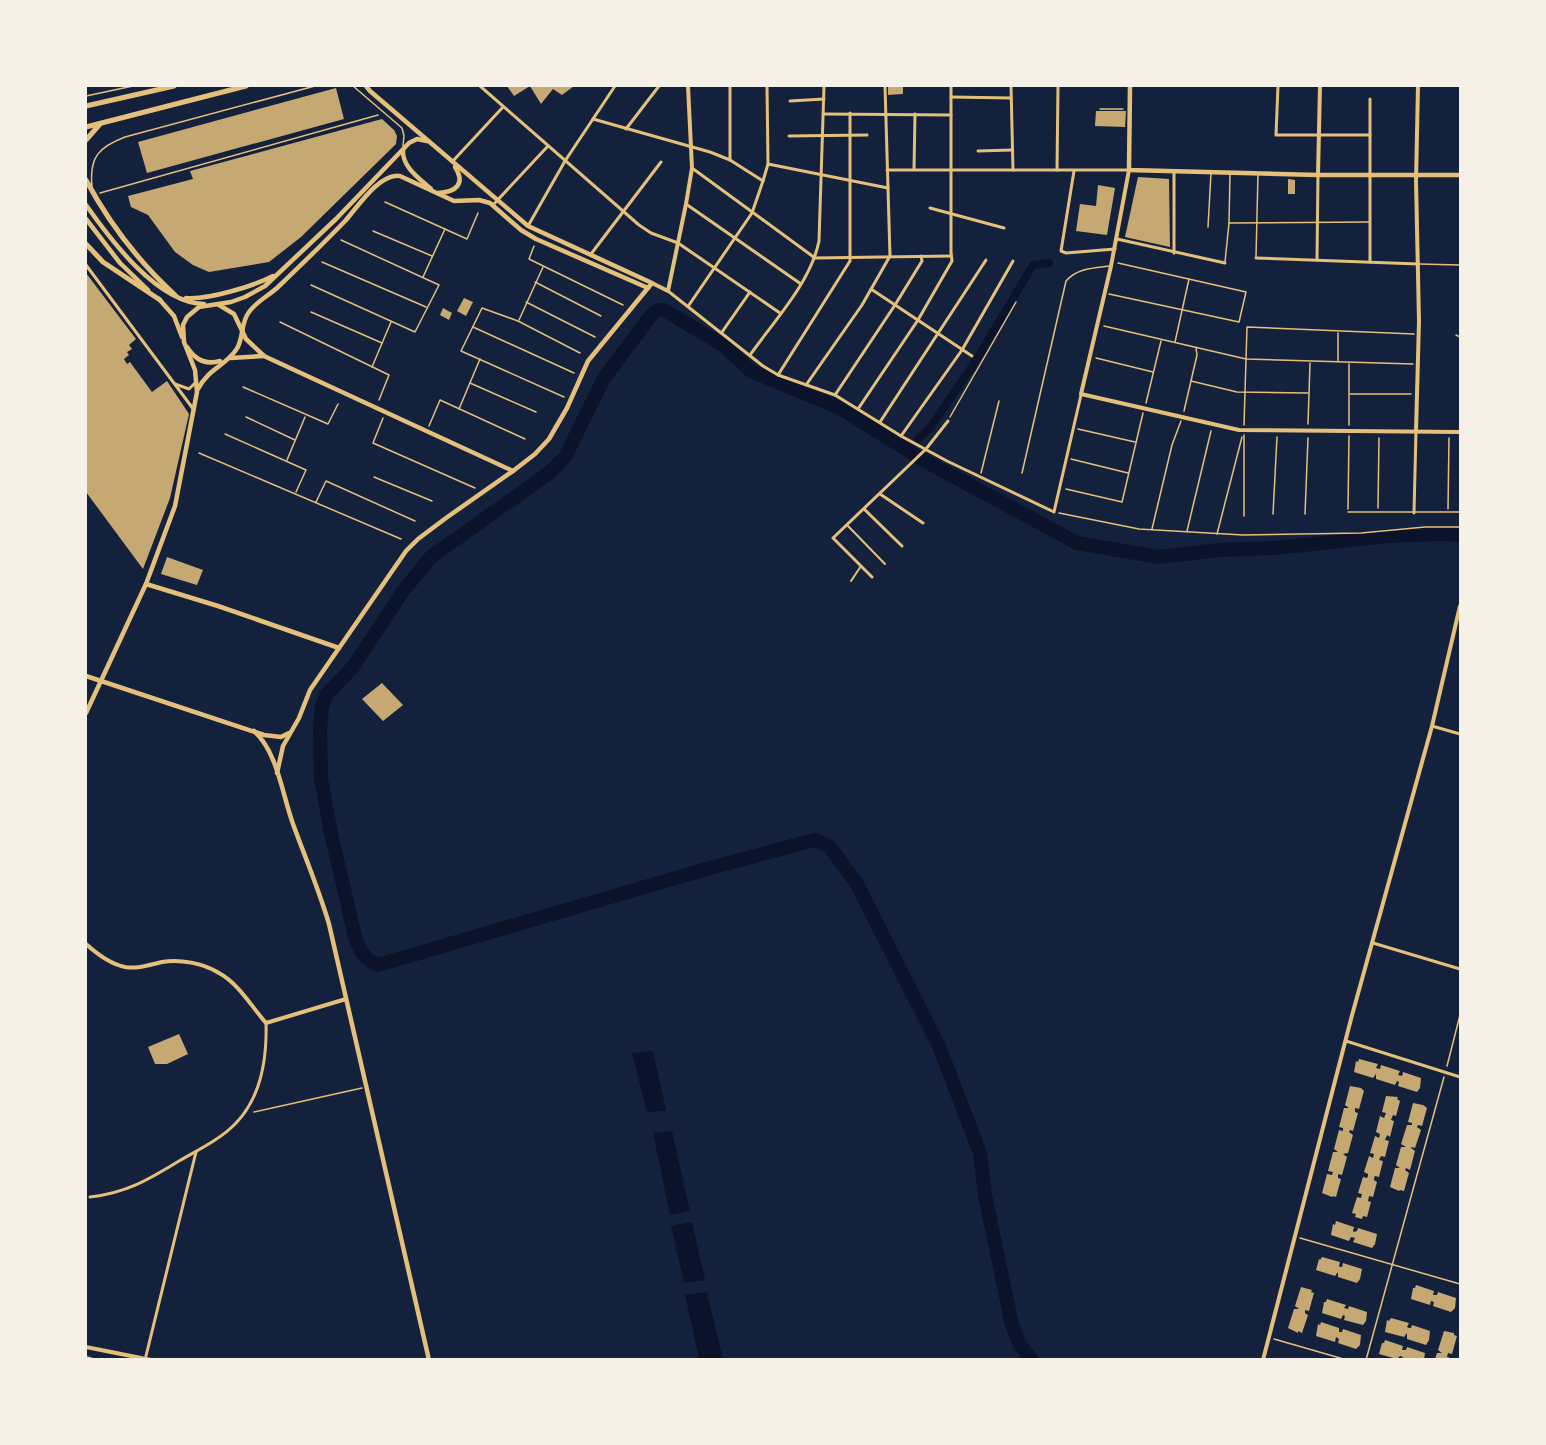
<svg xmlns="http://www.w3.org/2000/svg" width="1546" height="1445" font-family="'Alegreya Sans',sans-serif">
  <rect width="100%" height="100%" fill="#14213d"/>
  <g fill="#0b132b">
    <polygon points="653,1051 666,1110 647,1113 632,1053"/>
    <polygon points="672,1131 690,1211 670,1215 653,1133"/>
    <polygon points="692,1222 705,1280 684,1283 671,1226"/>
    <polygon points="707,1292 723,1359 699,1359 685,1295"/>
  </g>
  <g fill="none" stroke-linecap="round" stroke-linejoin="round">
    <polyline stroke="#0b132b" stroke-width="8" points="918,439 930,428 973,365 1033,265 1049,263"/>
    <path stroke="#0b132b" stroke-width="14" d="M1032,1360L1020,1345L1012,1325L985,1195L980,1153L939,1046L857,884L830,847L816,840L803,843L703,870L378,965C364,959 360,951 355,937L331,833L321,779L320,729L322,708L326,695L353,667L403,591L431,557L549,473L565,457L604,378L652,314L658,310H664L723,345L751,371L840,408L925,461L1077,543L1159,557L1219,550L1275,548L1389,536L1440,534L1460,535"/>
  </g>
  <g fill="#c6a872">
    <polygon points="507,86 574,86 562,95 553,89 541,104 530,86 514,96"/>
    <polygon points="888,86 903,86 903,94 888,95"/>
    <polygon points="336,88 344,119 147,173 138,142"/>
    <polygon points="1096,111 1126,111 1125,127 1095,126"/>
    <polygon points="382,119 394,130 397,136 396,144 301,237 269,262 209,272 193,265 175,252 148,215 131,207 128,196 193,179 190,171"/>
    <polygon points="1138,177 1169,179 1170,247 1125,237"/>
    <polygon points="1288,179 1295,180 1295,194 1288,194"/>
    <polygon points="1098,185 1115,188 1107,235 1076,231 1080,204 1096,206"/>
    <polygon points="86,273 136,339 129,345 132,349 127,352 129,355 124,359 127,364 130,362 152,392 167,381 189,414 170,498 143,569 86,492"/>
    <polygon points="464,298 473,302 466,316 457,311"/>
    <polygon points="443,308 452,313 449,320 440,315"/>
    <polygon points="167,557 203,570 197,585 161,574"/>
    <polygon points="382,683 403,705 383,721 362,699"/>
    <polygon points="179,1034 188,1054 167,1064 155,1064 148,1047"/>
    <polygon points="1359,1059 1378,1064 1376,1068 1380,1069 1381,1065 1400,1071 1398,1075 1402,1076 1403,1072 1421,1078 1420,1088 1417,1092 1398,1086 1399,1082 1397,1081 1395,1085 1376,1079 1376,1074 1373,1078 1354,1072 1356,1061 1358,1062"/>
    <polygon points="1350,1086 1361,1088 1364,1091 1359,1109 1355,1108 1355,1112 1358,1113 1353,1131 1350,1130 1349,1132 1353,1135 1348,1153 1343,1154 1347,1157 1342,1175 1338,1174 1338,1178 1341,1179 1336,1197 1333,1196 1332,1197 1322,1193 1327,1174 1332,1175 1333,1172 1328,1171 1333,1152 1338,1152 1334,1149 1339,1130 1343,1131 1343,1128 1339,1127 1344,1108 1349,1108 1345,1105"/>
    <polygon points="1386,1096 1398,1097 1397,1099 1400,1101 1396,1116 1393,1115 1391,1120 1394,1121 1390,1137 1387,1135 1385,1140 1389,1141 1385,1157 1381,1156 1379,1160 1383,1161 1379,1177 1375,1176 1374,1178 1374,1180 1377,1182 1373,1197 1369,1196 1368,1201 1371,1202 1367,1217 1363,1216 1362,1219 1355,1217 1356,1214 1352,1213 1357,1197 1361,1198 1362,1194 1358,1193 1363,1177 1367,1178 1368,1176 1368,1174 1364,1172 1369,1156 1373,1158 1374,1154 1370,1153 1375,1136 1379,1138 1380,1134 1376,1132 1380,1116 1384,1118 1386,1113 1382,1112"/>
    <polygon points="1413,1103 1423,1105 1427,1108 1422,1126 1418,1125 1417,1127 1421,1130 1415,1148 1412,1147 1411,1148 1415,1151 1410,1170 1406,1168 1405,1170 1409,1173 1404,1191 1400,1190 1399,1191 1390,1187 1395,1168 1400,1168 1396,1165 1401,1147 1406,1147 1401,1144 1407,1125 1412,1125 1412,1123 1408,1122"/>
    <polygon points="1336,1221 1354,1227 1353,1231 1354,1232 1357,1231 1358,1228 1377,1234 1375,1244 1372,1248 1353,1242 1355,1238 1351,1237 1349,1241 1331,1235 1333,1224 1335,1225"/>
    <polygon points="1322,1257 1340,1262 1339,1266 1340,1267 1342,1267 1343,1263 1362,1269 1360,1279 1357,1283 1338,1277 1338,1272 1335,1276 1316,1270 1319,1259 1320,1260"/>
    <polygon points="1416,1285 1434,1291 1433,1295 1437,1295 1438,1292 1456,1298 1455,1308 1451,1312 1433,1306 1434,1302 1431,1301 1430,1305 1411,1299 1413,1288 1415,1288"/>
    <polygon points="1301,1287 1312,1290 1311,1292 1314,1293 1309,1311 1305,1310 1305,1313 1308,1315 1302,1333 1298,1331 1298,1333 1288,1328 1294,1309 1299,1309 1295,1306"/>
    <polygon points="1327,1299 1346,1305 1344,1308 1348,1309 1349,1306 1367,1312 1366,1321 1363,1325 1344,1320 1345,1316 1343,1315 1341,1319 1322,1313 1324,1302 1326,1302"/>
    <polygon points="1391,1318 1409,1323 1407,1327 1409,1328 1411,1328 1412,1325 1430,1331 1429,1340 1426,1345 1407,1339 1407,1333 1404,1337 1385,1332 1387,1320 1389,1321"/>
    <polygon points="1321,1322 1339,1328 1339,1332 1342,1332 1343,1329 1361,1335 1360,1345 1356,1349 1338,1343 1339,1339 1336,1337 1335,1342 1316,1336 1318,1324 1320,1325"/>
    <polygon points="1444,1331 1454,1333 1454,1335 1457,1336 1452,1354 1448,1353 1447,1357 1454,1359 1435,1359 1437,1353 1442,1353 1438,1350"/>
    <polygon points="1385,1340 1403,1346 1402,1350 1406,1350 1407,1347 1425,1353 1424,1359 1402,1359 1403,1357 1400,1356 1397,1359 1379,1354 1382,1343 1384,1343"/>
  </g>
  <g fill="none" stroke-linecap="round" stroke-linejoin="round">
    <g stroke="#e5c07b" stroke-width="1.5">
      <polyline points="1100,109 1123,109"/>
      <polyline points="100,193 378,115"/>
      <polyline points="385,202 467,239 478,213"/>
      <polyline points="373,231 432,256"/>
      <polyline points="534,246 529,259 623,305"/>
      <polyline points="322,262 426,307"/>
      <polyline points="423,277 445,229"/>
      <polyline points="535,282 601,316"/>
      <polyline points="311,285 415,332 439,285 341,240"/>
      <polyline points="1109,294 1239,322 1246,292 1118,263"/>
      <polyline points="526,302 595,337"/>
      <polyline points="311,312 382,343"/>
      <polyline points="519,320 543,267"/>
      <polyline points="280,322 389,375 379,400"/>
      <polyline points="1104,326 1246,359 1413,364"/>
      <polyline points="473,327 574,373"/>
      <polyline points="1338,333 1338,361"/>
      <polyline points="1175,342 1189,279"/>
      <polyline points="1096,358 1153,372"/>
      <polyline points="372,367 391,322"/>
      <polyline points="1191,381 1237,392 1308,393"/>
      <polyline points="470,383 536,412"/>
      <polyline points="243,387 328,424 338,404"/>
      <polyline points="1350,394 1411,394"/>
      <polyline points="564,397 461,351 482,308 518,321 580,353"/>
      <polyline points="1146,403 1161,341"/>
      <polyline points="459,409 480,359"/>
      <polyline points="1184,411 1197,355 1196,348"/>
      <polyline points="246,417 295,440"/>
      <polyline points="950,417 1016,302"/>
      <polyline points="383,418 373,443 475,488"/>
      <polyline points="1308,424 1310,363"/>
      <polyline points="1244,425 1247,327 1414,334"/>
      <polyline points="1349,425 1349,364"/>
      <polyline points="429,426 440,400 525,439"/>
      <polyline points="1078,429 1135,442"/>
      <polyline points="225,434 306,470 296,492"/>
      <polyline points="1244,435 1244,516"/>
      <polyline points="199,453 401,539"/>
      <polyline points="1071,459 1128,473"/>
      <polyline points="287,460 305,417"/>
      <polyline points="981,473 999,401"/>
      <polyline points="374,477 432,501"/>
      <polyline points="1066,489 1122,502 1143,413"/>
      <polyline points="316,502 326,481 415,521"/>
      <polyline points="1378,508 1379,438"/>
      <polyline points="1348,509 1349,436"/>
      <polyline points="1448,509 1449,438"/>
      <polyline points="1059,513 1139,529 1243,535 1361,533 1425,527 1460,527"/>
      <polyline points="1273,514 1277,437"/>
      <polyline points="1305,514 1308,438"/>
      <polyline points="1152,529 1172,445 1181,421"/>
      <polyline points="1187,531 1211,431"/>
      <polyline points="1217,534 1242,437"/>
      <polyline points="1447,1066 1460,1015"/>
      <polyline points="254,1112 362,1088"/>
      <polyline points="1300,1238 1460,1284"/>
      <polyline points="1274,1339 1347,1360"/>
      <polyline points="1366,1360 1444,1077"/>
    </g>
    <g stroke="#e5c07b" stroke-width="1.5">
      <polyline points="353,86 402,128 404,136 403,146"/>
      <polyline points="86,96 133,86"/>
      <path d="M92,186C89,157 99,147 125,137L315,86"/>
      <polyline points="1229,223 1369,222"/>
      <polyline points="1208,227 1211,173"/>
      <polyline points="1256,257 1258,174"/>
      <polyline points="1225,262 1229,223 1230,174"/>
      <polyline points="1419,264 1460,265"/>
      <polyline points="1456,335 1460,337"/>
      <path d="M1022,473L1066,281C1077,268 1094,268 1110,266"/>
      <polyline points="1348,512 1460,512"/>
    </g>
    <g stroke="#e5c07b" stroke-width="2">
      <polyline points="847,525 885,564"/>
      <polyline points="851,581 861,566"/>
    </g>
    <g stroke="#e5c07b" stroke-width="3">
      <polyline points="480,86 639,225 651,233 678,243 780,313"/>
      <polyline points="1011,86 1013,170"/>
      <polyline points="1278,86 1276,135 1370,135"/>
      <polyline points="951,97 1011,98"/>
      <polyline points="790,101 824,99"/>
      <polyline points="824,114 951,115"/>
      <polyline points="593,119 710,152 730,160 763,181"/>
      <polyline points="626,129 659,86"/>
      <polyline points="789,136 867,135"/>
      <polyline points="978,151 1012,150"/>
      <polyline points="730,160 730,86"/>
      <polyline points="452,162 503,107"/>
      <polyline points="768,164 888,188"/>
      <polyline points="692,168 815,258 951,256"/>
      <polyline points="914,169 915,114"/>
      <polyline points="887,170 1128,170"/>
      <polyline points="1057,170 1058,86"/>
      <polyline points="1074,171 1061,251 1066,253 1115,249"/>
      <polyline points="1174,172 1174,253"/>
      <polyline points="686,204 801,284"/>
      <polyline points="493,205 548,146"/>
      <polyline points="930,208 1004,228"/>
      <polyline points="528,226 565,161 615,86"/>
      <polyline points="1117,239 1225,263"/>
      <polyline points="591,254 661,162"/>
      <polyline points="1256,258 1418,264"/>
      <polyline points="1317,260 1318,175"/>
      <polyline points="1370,262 1370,99"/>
      <polyline points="86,265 194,410"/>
      <polyline points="871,289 972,356"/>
      <polyline points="668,291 763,366 778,375 835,395 901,436 947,461 1054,512 1081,395"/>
      <polyline points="689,305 752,213 763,181 768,164 767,86"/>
      <polyline points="722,332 750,292"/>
      <path d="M750,355C774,321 811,282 819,241L824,86"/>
      <polyline points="778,375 850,261 850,113"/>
      <polyline points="175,384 189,389 195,383"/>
      <polyline points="806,385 862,305 890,256 885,86"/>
      <polyline points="835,395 895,305 922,261 921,256"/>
      <polyline points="858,409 918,320 952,261 951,252 951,86"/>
      <polyline points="880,422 986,260"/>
      <polyline points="901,436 962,350 1013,261"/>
      <polyline points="880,494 923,523"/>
      <polyline points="864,509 902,546"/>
      <polyline points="1414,513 1416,431"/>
      <polyline points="872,577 833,538 926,449 948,421"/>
      <polyline points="1432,726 1460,734"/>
      <polyline points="1373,943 1460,969"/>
      <polyline points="1346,1041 1460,1077"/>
      <path d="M90,1197C126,1193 148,1180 179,1161C198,1150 221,1139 236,1123C262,1096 267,1058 266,1023"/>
      <polyline points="145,1360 196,1152"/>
    </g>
    <g stroke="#e5c07b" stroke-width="4">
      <polyline points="1129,170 1111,266 1081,394 1239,430 1460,432"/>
      <polyline points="1318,175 1320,86"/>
      <polyline points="652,283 668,291 686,204 692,168 688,86"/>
      <polyline points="1416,431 1419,321 1416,181 1418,86"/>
      <path d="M86,944C97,954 110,964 125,967C138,969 149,965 162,962C180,959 203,963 219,973C239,984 251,1006 266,1023L346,999"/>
      <polyline points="86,1347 151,1360"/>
      <polyline points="86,1358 93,1360"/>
      <polyline points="1263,1360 1351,1019 1432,726 1460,606"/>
    </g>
    <g stroke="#e5c07b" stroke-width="4.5">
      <polyline points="1130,86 1129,170 1318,175 1460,175"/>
      <path d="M403,150C402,167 419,178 431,189"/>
      <path d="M438,193C456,192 466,184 455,167"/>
      <path d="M86,205C110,239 157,303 204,304"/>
      <polyline points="86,219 120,263 148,290"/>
      <path d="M186,298C208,300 254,286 273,276"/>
      <polyline points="159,299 174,316 182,337"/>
      <polyline points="219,305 234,314 246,339 264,356 513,471"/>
      <path d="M187,347C195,360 206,365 220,361"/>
      <polyline points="231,358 264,356"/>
      <path d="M198,389C208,369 225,366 236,350C244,339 240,324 249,312C256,302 268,296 277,288C300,266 324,243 346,220C358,206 381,172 400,176L454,201L479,200L490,203L521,230L536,239L648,288"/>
      <polyline points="146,584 218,606 339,648"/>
      <polyline points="86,676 264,735 281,737 289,733"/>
      <polyline points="86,713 146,584 175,506 197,392 195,370 184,342 183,325 187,317 199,307 231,302 245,297 265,286 336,219 409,143 417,139 427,141"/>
      <path d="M254,731C278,753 282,794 293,824C305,857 319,890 329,924L429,1360"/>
      <polyline points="277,773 283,746 299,718 310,690 406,551 418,539 446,518 513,471 535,454 549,439 567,408 588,361 652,283 528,226 370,91 366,86"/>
    </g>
    <g stroke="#e5c07b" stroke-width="5">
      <polyline points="86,127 246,86"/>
      <polyline points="86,140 100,124"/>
      <path d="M86,180C109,223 139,262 175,295"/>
      <polyline points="86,244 103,262 160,300"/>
    </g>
    <polyline stroke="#e5c07b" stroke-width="5" points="86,106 174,86"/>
  </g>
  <rect width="1546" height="1445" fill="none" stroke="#f6f1e7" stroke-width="174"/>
</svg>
